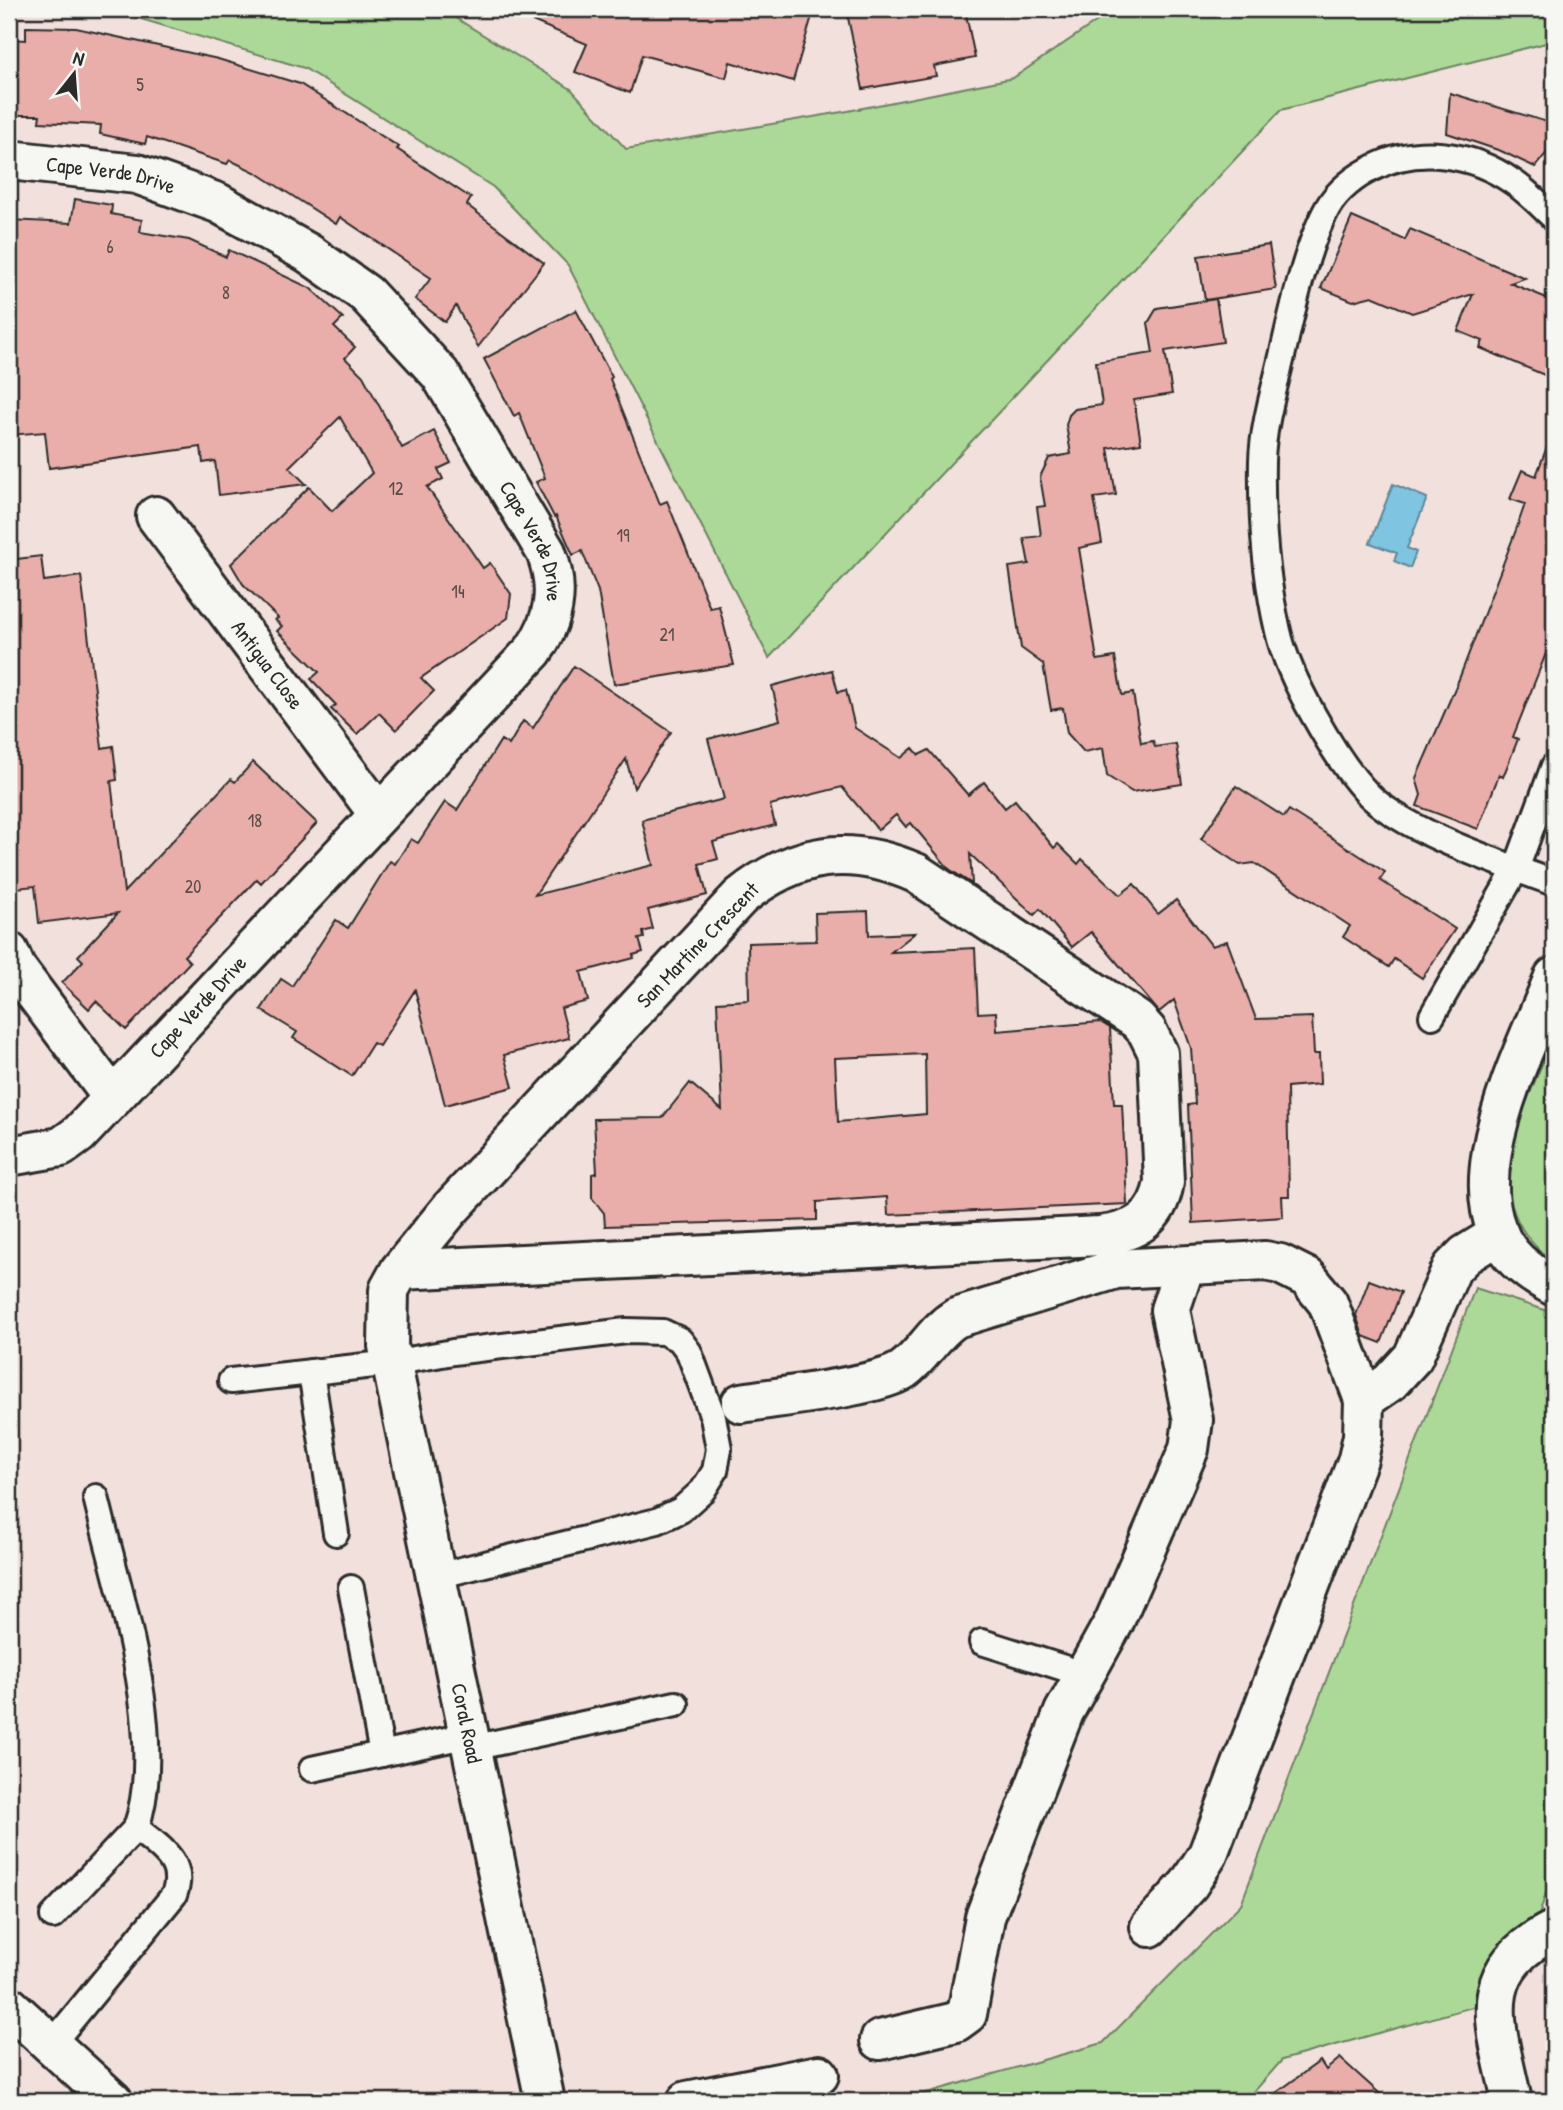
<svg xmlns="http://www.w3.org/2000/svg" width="1563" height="2110" font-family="'Patrick Hand',sans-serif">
  <rect width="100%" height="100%" fill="#f2e0dc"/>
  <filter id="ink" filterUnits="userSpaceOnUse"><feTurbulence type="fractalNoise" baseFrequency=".0143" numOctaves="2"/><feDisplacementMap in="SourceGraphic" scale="14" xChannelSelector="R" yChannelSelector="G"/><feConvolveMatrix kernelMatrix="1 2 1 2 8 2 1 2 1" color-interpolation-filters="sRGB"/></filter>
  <g filter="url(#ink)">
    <g fill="#acd998" stroke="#6c8262" stroke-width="2">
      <polygon points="130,9 441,9 571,89 626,149 848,111 1013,78 1115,9 1554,9 1554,41 1281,110 769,658 568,265 493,187 304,68 131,16"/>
      <path d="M1554,1035V1262C1468,1201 1525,1111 1554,1035Z"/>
      <path d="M1475,1288L1554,1313V1867L1537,1922C1499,1939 1480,1965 1476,2006L1282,2060L1246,2101H898L1103,2043L1241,1904Z"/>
    </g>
    <polygon fill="#7fc4e0" stroke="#5d8798" stroke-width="2" points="1393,484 1427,498 1407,548 1416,552 1410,568 1394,561 1397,553 1370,543"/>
    <g fill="#e9aea9" stroke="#2b2b2b" stroke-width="2" fill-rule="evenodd">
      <polygon points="504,9 814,9 793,81 730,62 726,78 642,55 630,93 575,72 587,44"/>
      <polygon points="866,9 965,9 975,58 934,66 936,76 863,89 847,13"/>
      <polygon points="26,27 76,28 218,59 300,84 399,147 397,149 471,198 467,205 544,263 478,347 456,306 445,322 415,299 431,278 340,217 336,224 257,173 230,160 227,164 147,137 145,144 100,134 101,125 39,122 40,115 9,115 9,39 26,40"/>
      <polygon points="1450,93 1554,124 1554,144 1535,167 1501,151 1447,133"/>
      <polygon points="75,199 112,205 111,214 142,220 140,232 189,240 226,257 229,250 310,288 343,318 334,327 355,347 345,358 363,376 402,448 434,431 451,463 438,469 443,479 427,487 483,568 490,563 511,594 508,618 421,678 434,691 396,730 379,713 357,734 331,709 336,705 311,679 319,672 277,631 282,626 275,620 278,618 243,584 231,564 309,487 332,511 372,473 340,417 289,467 306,484 219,495 215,461 203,463 201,447 49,468 45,432 9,435 9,220 71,223"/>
      <polygon points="1352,217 1405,240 1410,229 1525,278 1510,283 1554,301 1554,379 1480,348 1483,341 1458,331 1473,294 1412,313 1372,296 1353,301 1321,288"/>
      <polygon points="1269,245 1276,289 1205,300 1198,256"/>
      <polygon points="1216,299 1223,342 1165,351 1172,394 1134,400 1141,443 1108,448 1116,495 1094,498 1102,543 1079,548 1097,660 1115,657 1122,695 1133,693 1141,743 1153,741 1155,747 1176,744 1182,784 1132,792 1107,776 1103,748 1084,752 1067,733 1063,708 1051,710 1043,664 1021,648 1009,567 1029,564 1024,538 1041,536 1037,507 1045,506 1040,477 1049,458 1071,454 1066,425 1069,415 1075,409 1102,405 1096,362 1153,353 1148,323 1157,308"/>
      <polygon points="576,310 612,377 610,379 660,504 667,501 710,608 719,606 734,665 614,684 598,591 582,551 573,555 556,516 554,517 536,482 545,478 519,413 514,416 484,359"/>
      <polygon points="1551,436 1554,436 1554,633 1513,737 1518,739 1503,777 1499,775 1478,829 1417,806 1421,795 1416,778 1459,679 1516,530 1525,504 1510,499 1522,470 1536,476"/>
      <polygon points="41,556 44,581 81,576 102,748 113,746 117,780 111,781 124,892 231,779 235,782 253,762 317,823 261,883 257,879 184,956 190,962 126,1030 96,1001 89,1009 62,983 83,961 78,956 118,913 39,923 35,886 16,888 11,851 9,851 9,560"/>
      <polygon points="574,666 671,732 634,788 626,759 535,895 653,865 642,820 724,799 708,739 780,720 772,686 832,670 838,692 846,690 855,728 901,758 913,748 919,755 929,750 968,795 984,782 1005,808 1015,800 1054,848 1058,844 1078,864 1082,859 1120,895 1134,884 1158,914 1176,900 1212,946 1227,941 1256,1019 1312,1017 1314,1054 1319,1054 1320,1084 1287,1087 1289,1196 1282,1196 1283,1217 1193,1223 1188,1105 1195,1104 1191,1048 1174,1000 1159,1012 1091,932 1072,947 1040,909 1034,915 970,854 972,884 949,869 911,823 906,827 896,815 878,830 842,787 770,805 775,825 713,842 718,859 699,864 707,895 648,910 653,929 643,932 644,938 639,939 643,952 633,955 634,958 581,972 588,1001 561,1008 569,1038 504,1055 513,1087 445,1105 415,990 379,1046 373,1043 352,1076 293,1038 297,1032 261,1010 281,979 292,986 336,920 348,928 390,861 395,864 411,839 418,843 445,802 457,810 501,740 509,745 523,721 533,728"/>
      <polygon points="1236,786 1284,817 1289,810 1385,872 1380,880 1455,929 1422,978 1394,959 1389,967 1343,937 1350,926 1254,863 1240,865 1201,839"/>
      <path d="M868,911L869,935L915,933L891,952L975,948L978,1013L996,1012L997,1031L1100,1022L1110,1028L1114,1104H1122L1127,1204L888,1215L887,1197L817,1202V1220L605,1226L604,1213L592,1198V1174L597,1173L594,1119L662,1118L690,1083L722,1110L717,1002L749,1000L748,943L816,941L815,913ZM925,1054L926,1114L838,1122L835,1058Z"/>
      <polygon points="1369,1280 1401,1292 1381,1343 1363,1336 1356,1315"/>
      <polygon points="1340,2058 1388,2101 1265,2101 1320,2061 1326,2070"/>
    </g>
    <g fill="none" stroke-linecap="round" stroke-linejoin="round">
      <g stroke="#2b2b2b" stroke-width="30">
        <g id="lane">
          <path d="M1554,218C1541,206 1528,192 1513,182C1472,153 1417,145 1373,168C1356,176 1338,190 1328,207C1308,242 1294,303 1285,343C1277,381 1263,422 1262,461C1261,518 1265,575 1278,631C1288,677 1335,759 1367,793C1403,831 1503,864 1554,883"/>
          <polyline points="1432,1016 1516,869 1554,766"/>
          <polyline points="311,1372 336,1533"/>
          <polyline points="231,1381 392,1363 453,1352 626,1331 663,1332 680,1340 689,1352 713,1417 719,1449 715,1471 703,1490 681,1510 657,1521 437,1576"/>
          <path d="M96,1497C118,1591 168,1736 136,1828"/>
          <polyline points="351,1588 382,1754"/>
          <polyline points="982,1642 1086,1675"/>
          <polyline points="472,1748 676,1704"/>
          <polyline points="312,1769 469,1735"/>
          <path d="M51,2045L174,1895C187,1862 159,1847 136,1828L53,1916"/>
        </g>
      </g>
      <g stroke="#2b2b2b" stroke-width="44">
        <g id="street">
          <path id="s1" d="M9,160L137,174L218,203L308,253L366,294L440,374L546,552C560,588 555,620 533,651L79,1134L61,1147L9,1156"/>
          <path id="s2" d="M156,516L378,813"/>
          <polyline points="9,952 16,968 113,1098"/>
          <path d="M1554,977C1525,1053 1440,1205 1527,1269C1535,1276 1545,1281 1554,1286"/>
          <path id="s3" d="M400,1270L1100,1236C1135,1232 1158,1219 1164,1182L1158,1053L1147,1031L1137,1020L916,873C849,844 796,852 740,897L450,1209L400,1270L389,1290L388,1346L545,2101"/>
          <polyline points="1364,1400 1390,1382 1413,1357 1452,1268 1465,1255 1499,1234"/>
          <path d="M741,1403C776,1397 878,1387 903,1370C924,1355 933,1332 956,1318L1116,1269L1265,1261L1280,1264L1308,1278L1328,1303L1364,1400L1363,1436L1358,1459L1208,1854L1189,1884L1150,1927"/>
          <polyline points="9,2006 113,2101"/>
          <polyline points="880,2040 956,2022 967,2014 985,1917 1050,1748 1064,1712 1114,1622 1189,1449 1193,1420 1170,1310 1185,1266"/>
          <polyline points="687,2101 819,2075"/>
          <path d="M1512,2101C1497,2027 1470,1971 1554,1930"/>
        </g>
      </g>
      <use href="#lane" stroke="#f6f6f2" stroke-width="24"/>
      <use href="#street" stroke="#f6f6f2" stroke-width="38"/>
    </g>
  </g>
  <g text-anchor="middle" stroke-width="5" stroke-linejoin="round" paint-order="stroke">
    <g font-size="18" fill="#5a4c4a">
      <text x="140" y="91">5</text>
      <text x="110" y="253">6</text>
      <text x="226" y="299">8</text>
      <text x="396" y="495">12</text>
      <text x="623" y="542">19</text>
      <text x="458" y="598">14</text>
      <text x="667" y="641">21</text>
      <text x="255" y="827">18</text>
      <text x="193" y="893">20</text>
    </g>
    <g font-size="21" fill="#2b2b2b" stroke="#f6f6f2">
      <text dy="7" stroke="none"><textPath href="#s1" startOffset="103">Cape Verde Drive</textPath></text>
      <text dy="7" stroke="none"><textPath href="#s1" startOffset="690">Cape Verde Drive</textPath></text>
      <text dy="7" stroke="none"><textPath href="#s2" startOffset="186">Antigua Close</textPath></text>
      <text transform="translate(698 945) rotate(-46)" y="7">San Martine Crescent</text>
      <text transform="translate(198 1007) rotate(-47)" y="7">Cape Verde Drive</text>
      <text dy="7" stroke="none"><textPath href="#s3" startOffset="2384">Coral Road</textPath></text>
    </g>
  </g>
  <rect width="1563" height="2110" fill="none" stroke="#f6f6f2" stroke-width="35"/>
  <rect x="18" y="18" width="1528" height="2075" fill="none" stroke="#2b2b2b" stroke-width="2.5" filter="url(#ink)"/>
  <g transform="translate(74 74) rotate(17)" stroke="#f6f6f2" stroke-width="5" paint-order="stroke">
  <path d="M0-5L12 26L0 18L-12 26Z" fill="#2b2b2b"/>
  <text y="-10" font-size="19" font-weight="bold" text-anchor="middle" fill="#2b2b2b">N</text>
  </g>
</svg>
